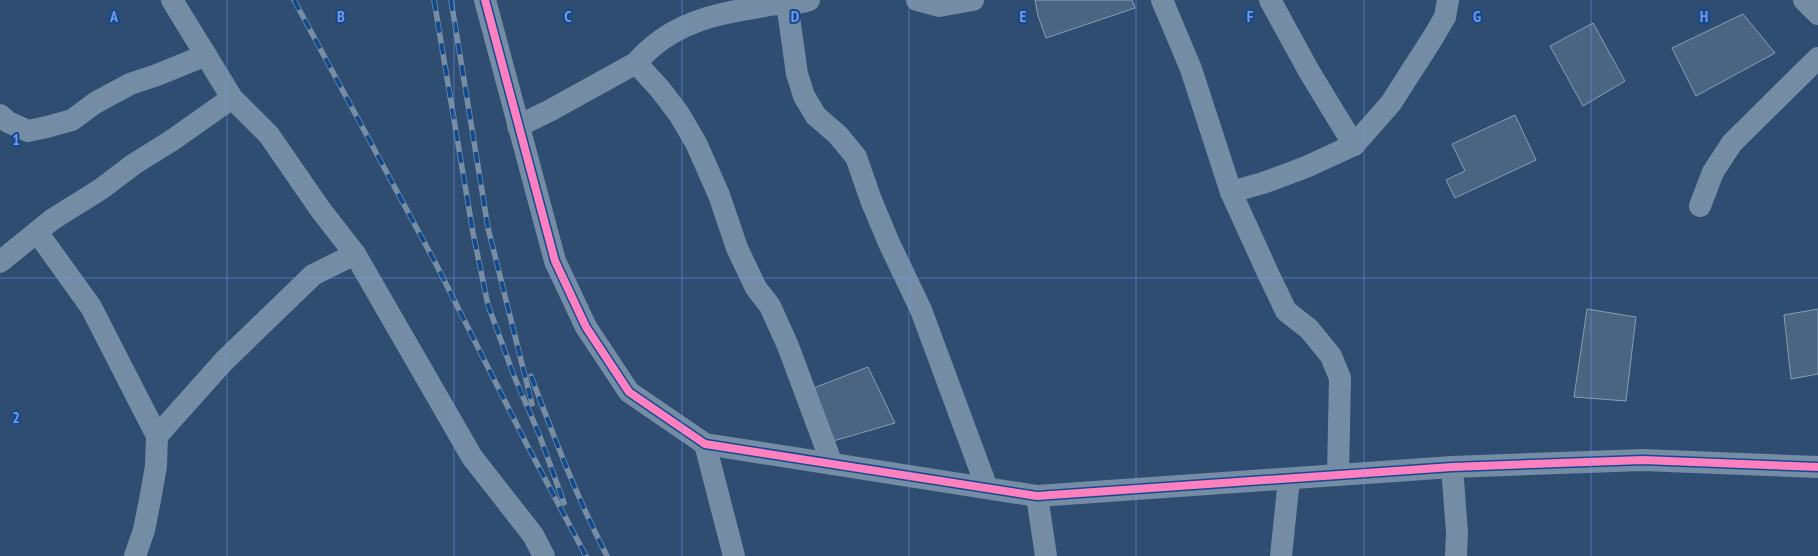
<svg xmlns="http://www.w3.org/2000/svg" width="1818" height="556" font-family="'PT Sans Narrow',sans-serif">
  <rect width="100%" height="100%" fill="#2e4d71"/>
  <g fill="#4b6481" stroke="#899db4">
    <polygon points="1035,0 1132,0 1135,8 1046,38 1038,16"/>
    <polygon points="1743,14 1775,53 1696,96 1672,48"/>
    <polygon points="1593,23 1625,81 1583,106 1550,46"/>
    <polygon points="1515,115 1536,160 1455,198 1446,180 1465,171 1452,144"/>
    <polygon points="1587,309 1636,317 1626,401 1574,397"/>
    <polygon points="1818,309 1818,374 1791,379 1784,315"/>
    <polygon points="868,367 895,423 830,442 811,389"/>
  </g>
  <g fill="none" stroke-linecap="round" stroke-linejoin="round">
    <g stroke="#758ca5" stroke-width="22">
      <polyline points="485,0 555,261 586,327 629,392 705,444 1037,496 1452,467 1643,460 1818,467"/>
      <polyline points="917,0 939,6 973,0"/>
      <polyline points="1162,0 1191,69 1231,192 1266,269 1286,311 1309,329 1331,356 1340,378 1338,475"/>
      <polyline points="1270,0 1310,73 1354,145"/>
      <polyline points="1804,0 1818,14"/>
      <polyline points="787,3 797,74 804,96 816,116 838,135 856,157 871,200 889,243 921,310 987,488"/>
      <polyline points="636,63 660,89 679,114 696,143 719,195 737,248 756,288 770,306 788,346 832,464"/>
      <polyline points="0,115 8,122 28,131 47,127 72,120 95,103 130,84 157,75 206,55"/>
      <path d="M518,126L549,111L636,63C673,20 718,14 770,5C783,3 797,5 809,0"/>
      <polyline points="1231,192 1263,183 1306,167 1354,145 1391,103 1432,39 1445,17 1448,0"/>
      <polyline points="1700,206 1713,172 1732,143 1818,58"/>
      <polyline points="37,232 91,307 157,436"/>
      <polyline points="355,254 472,457 533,535 544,556"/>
      <polyline points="0,262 53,219 101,189 134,164 171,141 232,98"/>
      <polyline points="705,444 734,556"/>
      <polyline points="1452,467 1457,532 1456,556"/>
      <polyline points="1037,496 1046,556"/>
      <polyline points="135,556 144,530 150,500 156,466 157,436 224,361 313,275 355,254 320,209 269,135 232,98 172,0"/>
      <polyline points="1281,556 1289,479"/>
    </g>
    <g stroke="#778da4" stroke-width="5.5">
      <g id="rail">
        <polyline points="294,0 436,264 527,445 586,556"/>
        <polyline points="434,0 473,233 488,305 514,376 539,434 564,503"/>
        <polyline points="451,0 488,228 532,404"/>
        <path d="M531,376C554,437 577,498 607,556"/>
      </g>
    </g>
    <use href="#rail" stroke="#114b8e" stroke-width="4" stroke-dasharray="11" stroke-linecap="butt"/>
    <g stroke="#114b8e" stroke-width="11">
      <polyline id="cycleway" points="485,0 555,261 586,327 629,392 705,444 1037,496 1452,467 1643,460 1818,467"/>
    </g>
    <use href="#cycleway" stroke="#ff80c0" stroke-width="8"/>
  </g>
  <path fill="none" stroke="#7795e8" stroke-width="1" stroke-opacity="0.55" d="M227,0V556M454,0V556M682,0V556M909,0V556M1136,0V556M1364,0V556M1591,0V556M0,278H1818"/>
  <g font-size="16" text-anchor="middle" font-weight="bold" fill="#7795e8" stroke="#114b8e" stroke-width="4" stroke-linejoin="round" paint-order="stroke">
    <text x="114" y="22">A</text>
    <text x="341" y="22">B</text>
    <text x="568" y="22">C</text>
    <text x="795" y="22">D</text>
    <text x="1023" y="22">E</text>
    <text x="1250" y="22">F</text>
    <text x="1477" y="22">G</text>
    <text x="1704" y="22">H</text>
    <text x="16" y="145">1</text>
    <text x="16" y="423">2</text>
  </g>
</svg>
